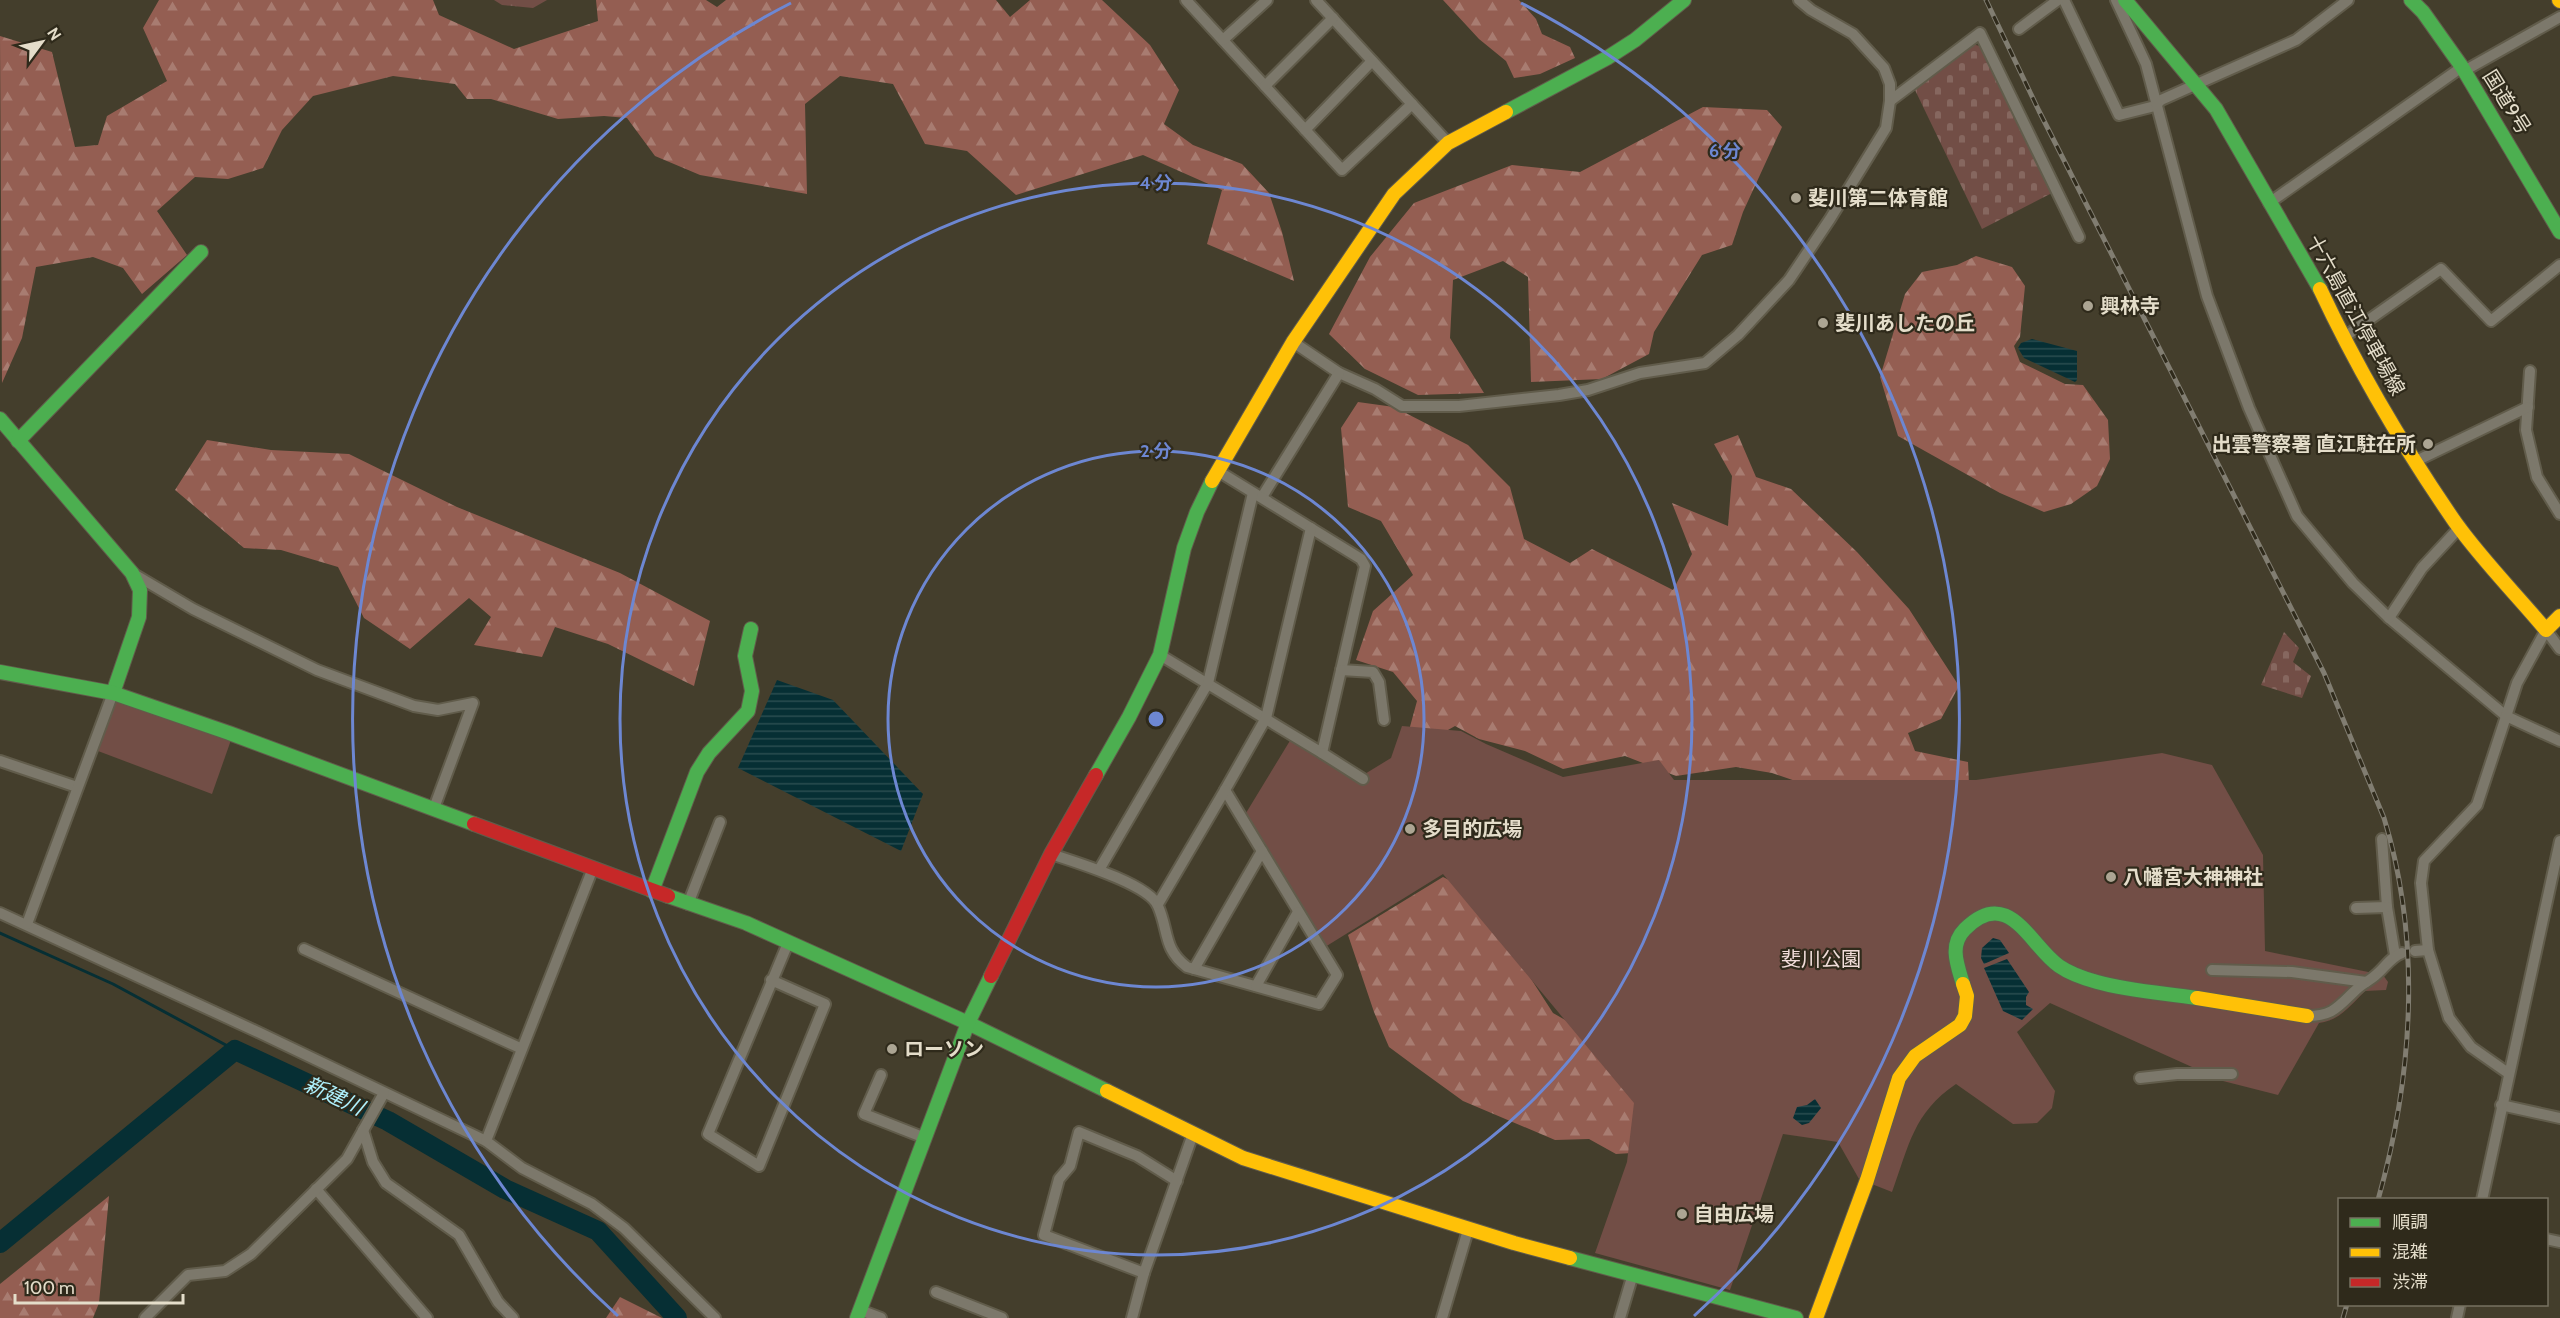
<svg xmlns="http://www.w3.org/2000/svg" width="2560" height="1318" font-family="Cabin,'Noto Sans JP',sans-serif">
  <defs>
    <pattern id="grass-tufts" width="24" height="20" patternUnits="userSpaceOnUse" patternTransform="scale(1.5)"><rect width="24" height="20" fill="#724e46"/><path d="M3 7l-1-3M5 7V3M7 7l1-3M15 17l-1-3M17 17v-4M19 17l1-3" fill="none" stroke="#86675f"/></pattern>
    <pattern id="forest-firs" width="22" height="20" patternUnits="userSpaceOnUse" patternTransform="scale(1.5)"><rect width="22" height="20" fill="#945e52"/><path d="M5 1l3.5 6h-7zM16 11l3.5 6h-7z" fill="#a87c71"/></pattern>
    <pattern id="cemetery-stones" width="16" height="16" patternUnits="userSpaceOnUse" patternTransform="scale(1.5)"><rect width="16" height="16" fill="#724e46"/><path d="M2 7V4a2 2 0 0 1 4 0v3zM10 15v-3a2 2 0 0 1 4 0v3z" fill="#86675f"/></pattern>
    <pattern id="water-rules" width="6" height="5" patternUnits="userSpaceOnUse" patternTransform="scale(1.5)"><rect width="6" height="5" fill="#062f34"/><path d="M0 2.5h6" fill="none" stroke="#2a4d50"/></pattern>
  </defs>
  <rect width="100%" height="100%" fill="#443e2c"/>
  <polygon fill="url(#grass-tufts)" points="494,0 547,0 533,8 502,5"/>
  <g fill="url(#forest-firs)">
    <polygon points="159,0 433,0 439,15 514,49 598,21 596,0 706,0 717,7 726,0 996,0 1010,17 1030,0 1102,0 1150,45 1179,90 1164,124 1193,145 1242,164 1269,193 1282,232 1294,281 1207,244 1222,190 1143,155 1016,195 967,151 925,144 893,84 840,76 805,104 807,194 700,175 655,156 627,118 604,116 558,119 491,99 467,99 455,84 393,76 313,96 282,130 263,168 228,179 195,177 157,211 187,255 142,294 123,268 93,257 36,267 22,338 2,383 0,36 52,52 75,147 98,145 107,116 167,81 143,28"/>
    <polygon points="1443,0 1519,0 1536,19 1542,34 1570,47 1575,58 1540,74 1514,78 1506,61 1479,39"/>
    <polygon points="1703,107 1767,110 1782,127 1743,212 1732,245 1702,255 1654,332 1649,354 1602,379 1531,382 1528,277 1503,261 1453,280 1450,338 1484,393 1418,395 1365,369 1329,334 1370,257 1414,203 1512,165 1580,172"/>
    <polygon points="1976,256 2012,267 2025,286 2020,337 2014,346 2020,362 2065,384 2083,385 2108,420 2110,459 2097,486 2071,504 2044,512 2000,493 1898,436 1880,377 1905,294 1922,272 1957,265"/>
    <polygon points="1358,402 1394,407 1468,445 1510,487 1524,539 1570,563 1592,549 1673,590 1692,554 1672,503 1728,526 1732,476 1714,444 1738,435 1756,477 1791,489 1857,552 1909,609 1959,686 1941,719 1908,733 1915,751 1968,762 1969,784 1813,787 1772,773 1736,767 1676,776 1625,756 1563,769 1525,751 1479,739 1455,726 1402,756 1417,701 1393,672 1356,660 1373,611 1413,575 1381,521 1348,507 1341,428"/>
    <polygon points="207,440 271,450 349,454 457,507 620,573 710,621 694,686 608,644 555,627 542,657 474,645 491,617 469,598 410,649 364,618 338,567 281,550 244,548 175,490"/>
    <polygon points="1443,877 1482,896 1517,957 1553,1013 1595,1037 1620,1043 1648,1152 1616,1154 1589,1139 1555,1140 1463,1101 1416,1067 1389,1047 1374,1012 1348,935"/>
    <polygon points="109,1196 99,1303 93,1318 0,1318 0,1284"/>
    <polygon points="620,1297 662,1318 606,1318"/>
  </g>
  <g fill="url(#cemetery-stones)">
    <polygon points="1973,44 1982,47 2052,193 1982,229 1915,90"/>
    <polygon points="2284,632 2299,648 2293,662 2311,676 2302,698 2261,685"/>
  </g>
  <g fill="#724e46">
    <polygon points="116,701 231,740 212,794 98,751"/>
    <path d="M1402,726L1461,731L1486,744L1563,777L1659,760L1674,780H1976L2162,753L2212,765L2263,855L2265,951L2383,975L2388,982L2386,990L2365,991C2351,1005 2339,1021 2319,1023L2278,1095L2223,1081L2050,1003L2017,1032L2055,1091L2052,1108L2037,1123L2013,1124L1956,1084C1913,1113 1909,1146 1892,1192L1859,1179L1838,1142L1783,1134L1730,1290L1595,1253L1627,1162L1634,1103L1443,874L1325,947L1246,813L1291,739L1355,780L1391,758Z"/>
  </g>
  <g fill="url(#water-rules)">
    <polygon points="2032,339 2077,351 2077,380 2075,382 2024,358 2018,348 2021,343"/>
    <polygon points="777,680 833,700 923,794 901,851 738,768"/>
    <polygon points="1993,938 2000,940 2009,953 1984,964 1981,958 1982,948"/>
    <polygon points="2007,959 2029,992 2026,997 2026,1005 2033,1009 2022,1020 2003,1011 1984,968"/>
    <polygon points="1815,1099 1821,1108 1809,1123 1802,1125 1793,1118 1797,1107 1807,1105"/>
  </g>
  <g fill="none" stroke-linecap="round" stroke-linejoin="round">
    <polyline stroke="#062f34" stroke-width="3" points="0,933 113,984 235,1050"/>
    <polyline stroke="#062f34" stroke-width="20" points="0,1243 235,1050 388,1121 505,1189 598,1231 677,1318"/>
    <g stroke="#615c4b" stroke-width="14">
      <g id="street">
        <polyline points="1186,0 1342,170 1412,104"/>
        <polyline points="1316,0 1448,143"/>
        <polyline points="2064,0 2119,115 2155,106 2161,100 2296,40 2348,0"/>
        <polyline points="2116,0 2146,64 2207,296 2249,408 2297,516 2353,583 2389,618 2506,716 2560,741"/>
        <polyline points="2019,29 2058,0"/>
        <polyline points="1223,40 1267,0"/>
        <polyline points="2464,71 2560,17"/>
        <polyline points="1265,86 1333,18"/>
        <polyline points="1890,101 1980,33 2079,237"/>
        <polyline points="1305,130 1372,61"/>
        <polyline points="2269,203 2462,67"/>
        <polyline points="2343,338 2441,269 2491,321 2560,265"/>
        <polyline points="1293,342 1339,373 1375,389 1402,406 1459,406 1559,395 1588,390 1640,373 1705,363 1738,335 1789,280 1830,219 1886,128 1890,101 1890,84 1884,68 1853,34 1811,10 1799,0"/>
        <polyline points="2530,371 2526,430 2537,477 2560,514"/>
        <polyline points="2416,461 2528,407"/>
        <polyline points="1262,497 1339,373"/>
        <polyline points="132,573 193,609 317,670 414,706 438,710 473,703 434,808"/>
        <polyline points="2389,618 2422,568 2460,527"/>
        <polyline points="1160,655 1322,753 1365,566 1361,559 1218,471"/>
        <polyline points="1341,670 1373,672 1379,682 1384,720"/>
        <polyline points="1322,753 1363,779"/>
        <polyline points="0,761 77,787"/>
        <polyline points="2382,839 2387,907 2395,955"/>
        <path d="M1051,854C1075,862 1149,884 1158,906C1169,931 1163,949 1187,967L1319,1004L1337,975L1225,790L1266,718L1311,528"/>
        <polyline points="1099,870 1208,683 1253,493"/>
        <polyline points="688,904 720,822"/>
        <polyline points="1158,904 1225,790"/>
        <polyline points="2356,908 2387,907"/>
        <polyline points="0,913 260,1033 486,1141 522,1168 592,1204 624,1228 715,1318"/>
        <polyline points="27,924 113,693"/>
        <polyline points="304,949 520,1048"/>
        <polyline points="2415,951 2428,950"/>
        <polyline points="1194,969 1262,851"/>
        <polyline points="2212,970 2292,972 2366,982"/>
        <polyline points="771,980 825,1004 759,1166 708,1134 788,943"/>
        <polyline points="1256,986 1298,912"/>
        <path d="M2307,1016C2335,1016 2339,1005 2358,988C2364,983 2372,979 2377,974C2386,966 2391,957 2402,953"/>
        <polyline points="2508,1073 2471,1047 2449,1018 2428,950 2421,883 2424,861 2477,805 2517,683 2546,630 2560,649"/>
        <polyline points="881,1075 864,1114 925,1138"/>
        <polyline points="2140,1078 2177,1074 2232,1074"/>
        <polyline points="2501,1105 2560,1118"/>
        <polyline points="363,1130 373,1162 386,1183 459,1235 498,1302 513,1318"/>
        <polyline points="486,1141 593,868"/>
        <polyline points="316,1189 427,1318"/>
        <polyline points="2482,1200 2560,841"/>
        <polyline points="2546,1239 2560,1242"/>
        <polyline points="1144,1273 1044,1235 1059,1179 1070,1166 1079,1132 1137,1156 1177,1181"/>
        <polyline points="936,1292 1002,1318"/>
        <polyline points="860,1310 881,1318"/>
        <polyline points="145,1318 188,1275 225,1271 251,1254 347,1159 384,1093"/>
        <polyline points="1132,1318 1144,1273 1193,1134"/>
        <polyline points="1442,1318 1468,1230"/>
        <polyline points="1620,1318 1633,1274"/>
        <polyline points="2457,1318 2460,1304"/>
      </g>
    </g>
    <g stroke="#615c4b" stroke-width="16">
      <g id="fast">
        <polyline points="2125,0 2216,109 2320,289"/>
        <polyline points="2411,0 2423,12 2462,67 2560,232"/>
        <polyline points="1506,112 1607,58 1635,40 1684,0"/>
        <polyline points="0,419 132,573 140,590 139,617 113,693"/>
        <polyline points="18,441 201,252"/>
        <polyline points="0,672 113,693 229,733 474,824"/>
        <polyline points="1096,775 1129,717 1160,655 1184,548 1197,512 1212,481"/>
        <polyline points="652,891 697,772 709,753 748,711 752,691 745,656 751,629"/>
        <polyline points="668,896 746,923 968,1023 1107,1091"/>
        <path d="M1963,984C1957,964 1949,945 1965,929C2009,885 2030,946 2059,966C2069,973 2086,979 2097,982C2129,991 2164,993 2197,998"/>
        <polyline points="1570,1258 1796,1318"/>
        <polyline points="857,1318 968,1023 991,976"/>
      </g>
    </g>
    <g stroke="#615c4b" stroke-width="16">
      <g id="slow">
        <polyline points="2559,0 2560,1"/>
        <path d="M2320,289C2358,370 2404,448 2455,522C2482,560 2516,594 2546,630L2560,616"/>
        <polyline points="1212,481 1293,342 1394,194 1448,143 1506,112"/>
        <polyline points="2197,998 2307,1016"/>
        <polyline points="1107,1091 1243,1158 1514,1243 1570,1258"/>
        <polyline points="1816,1318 1867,1180 1899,1078 1915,1056 1960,1025 1965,1016 1967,996 1963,984"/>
      </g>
    </g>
    <g stroke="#615c4b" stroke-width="16">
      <g id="jam">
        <polyline points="474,824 668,896"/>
        <polyline points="991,976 1051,854 1096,775"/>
      </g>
    </g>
    <use href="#street" stroke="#7c786b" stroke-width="10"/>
    <use href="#fast" stroke="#4caf50" stroke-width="14"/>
    <use href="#slow" stroke="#ffc107" stroke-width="14"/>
    <use href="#jam" stroke="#c62828" stroke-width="14"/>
    <g stroke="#817d71" stroke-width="5">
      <g id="rail">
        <path d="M1986,0L2039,111L2324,673L2384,818C2422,942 2413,1076 2378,1200"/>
        <polyline points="2343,1318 2347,1304"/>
      </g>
    </g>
    <use href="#rail" stroke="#2f2a1b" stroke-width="3" stroke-dasharray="9" stroke-linecap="butt"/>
  </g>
  <g fill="none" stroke="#6d87d2" stroke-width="3">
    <circle cx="1156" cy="719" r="268"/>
    <circle cx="1156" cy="719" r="536"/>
    <path d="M618 1316A804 804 0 0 1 791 3M1521 3A804 804 0 0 1 1694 1316"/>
  </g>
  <g fill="#aca593" stroke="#2f2a1b" stroke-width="2">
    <circle cx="1796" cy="198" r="6"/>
    <circle cx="2088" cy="306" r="6"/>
    <circle cx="1823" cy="323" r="6"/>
    <circle cx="2428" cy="444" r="6"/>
    <circle cx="1410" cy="829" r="6"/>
    <circle cx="2111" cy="877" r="6"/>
    <circle cx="892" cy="1049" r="6"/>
    <circle cx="1682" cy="1214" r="6"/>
  </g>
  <g text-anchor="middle" stroke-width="4.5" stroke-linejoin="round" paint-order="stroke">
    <g font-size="20" fill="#e4ddca" stroke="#2f2a1b">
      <text transform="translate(2507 102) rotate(58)" y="7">国道9号</text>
      <text transform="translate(2356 315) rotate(61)" y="7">十六島直江停車場線</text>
    </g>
    <g font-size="20" font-weight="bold" fill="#e4ddca" stroke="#2f2a1b" text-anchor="start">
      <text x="1808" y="205">斐川第二体育館</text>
      <text x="2100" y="313">興林寺</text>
      <text x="1835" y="330">斐川あしたの丘</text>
      <text x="2416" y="451" text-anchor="end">出雲警察署 直江駐在所</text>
      <text x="1422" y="836">多目的広場</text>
      <text x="2123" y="884">八幡宮大神神社</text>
      <text x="904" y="1056">ローソン</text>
      <text x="1694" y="1221">自由広場</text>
    </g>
    <g font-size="20" fill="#f1ddda" stroke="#2f2a1b">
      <text x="1821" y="966">斐川公園</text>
    </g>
    <g font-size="21" font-style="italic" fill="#aef0fc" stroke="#2f2a1b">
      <text transform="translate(334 1096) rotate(25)" y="7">新建川</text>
    </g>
  </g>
  <circle cx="1156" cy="719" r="9" fill="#6d87d2" stroke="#2f2a1b" stroke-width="3"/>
  <g font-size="18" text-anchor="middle" font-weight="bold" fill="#6d87d2" stroke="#2f2a1b" stroke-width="4.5" stroke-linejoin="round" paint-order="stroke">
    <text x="1725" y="157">6 分</text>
    <text x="1156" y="189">4 分</text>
    <text x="1156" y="457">2 分</text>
  </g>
  <rect x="2338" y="1198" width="210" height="108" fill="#2f2a1b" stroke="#777261" stroke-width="1.5"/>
  <rect x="2350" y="1218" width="30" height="9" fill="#4caf50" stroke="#777261" stroke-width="1.5"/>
  <text x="2392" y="1228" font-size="18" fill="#e4ddca">順調</text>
  <rect x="2350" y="1248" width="30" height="9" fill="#ffc107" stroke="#777261" stroke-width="1.5"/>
  <text x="2392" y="1258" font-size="18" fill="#e4ddca">混雑</text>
  <rect x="2350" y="1278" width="30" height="9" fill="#c62828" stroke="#777261" stroke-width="1.5"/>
  <text x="2392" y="1288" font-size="18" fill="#e4ddca">渋滞</text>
  <g transform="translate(42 42) rotate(57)" stroke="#2f2a1b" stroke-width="4.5" paint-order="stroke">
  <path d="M0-4.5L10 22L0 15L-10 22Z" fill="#e4ddca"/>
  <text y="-9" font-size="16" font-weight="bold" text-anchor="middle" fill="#e4ddca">N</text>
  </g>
  <path d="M15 1294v9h168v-9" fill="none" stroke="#e4ddca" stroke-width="3"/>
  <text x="24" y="1294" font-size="18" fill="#e4ddca" stroke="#2f2a1b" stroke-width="4.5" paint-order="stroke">100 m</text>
</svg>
